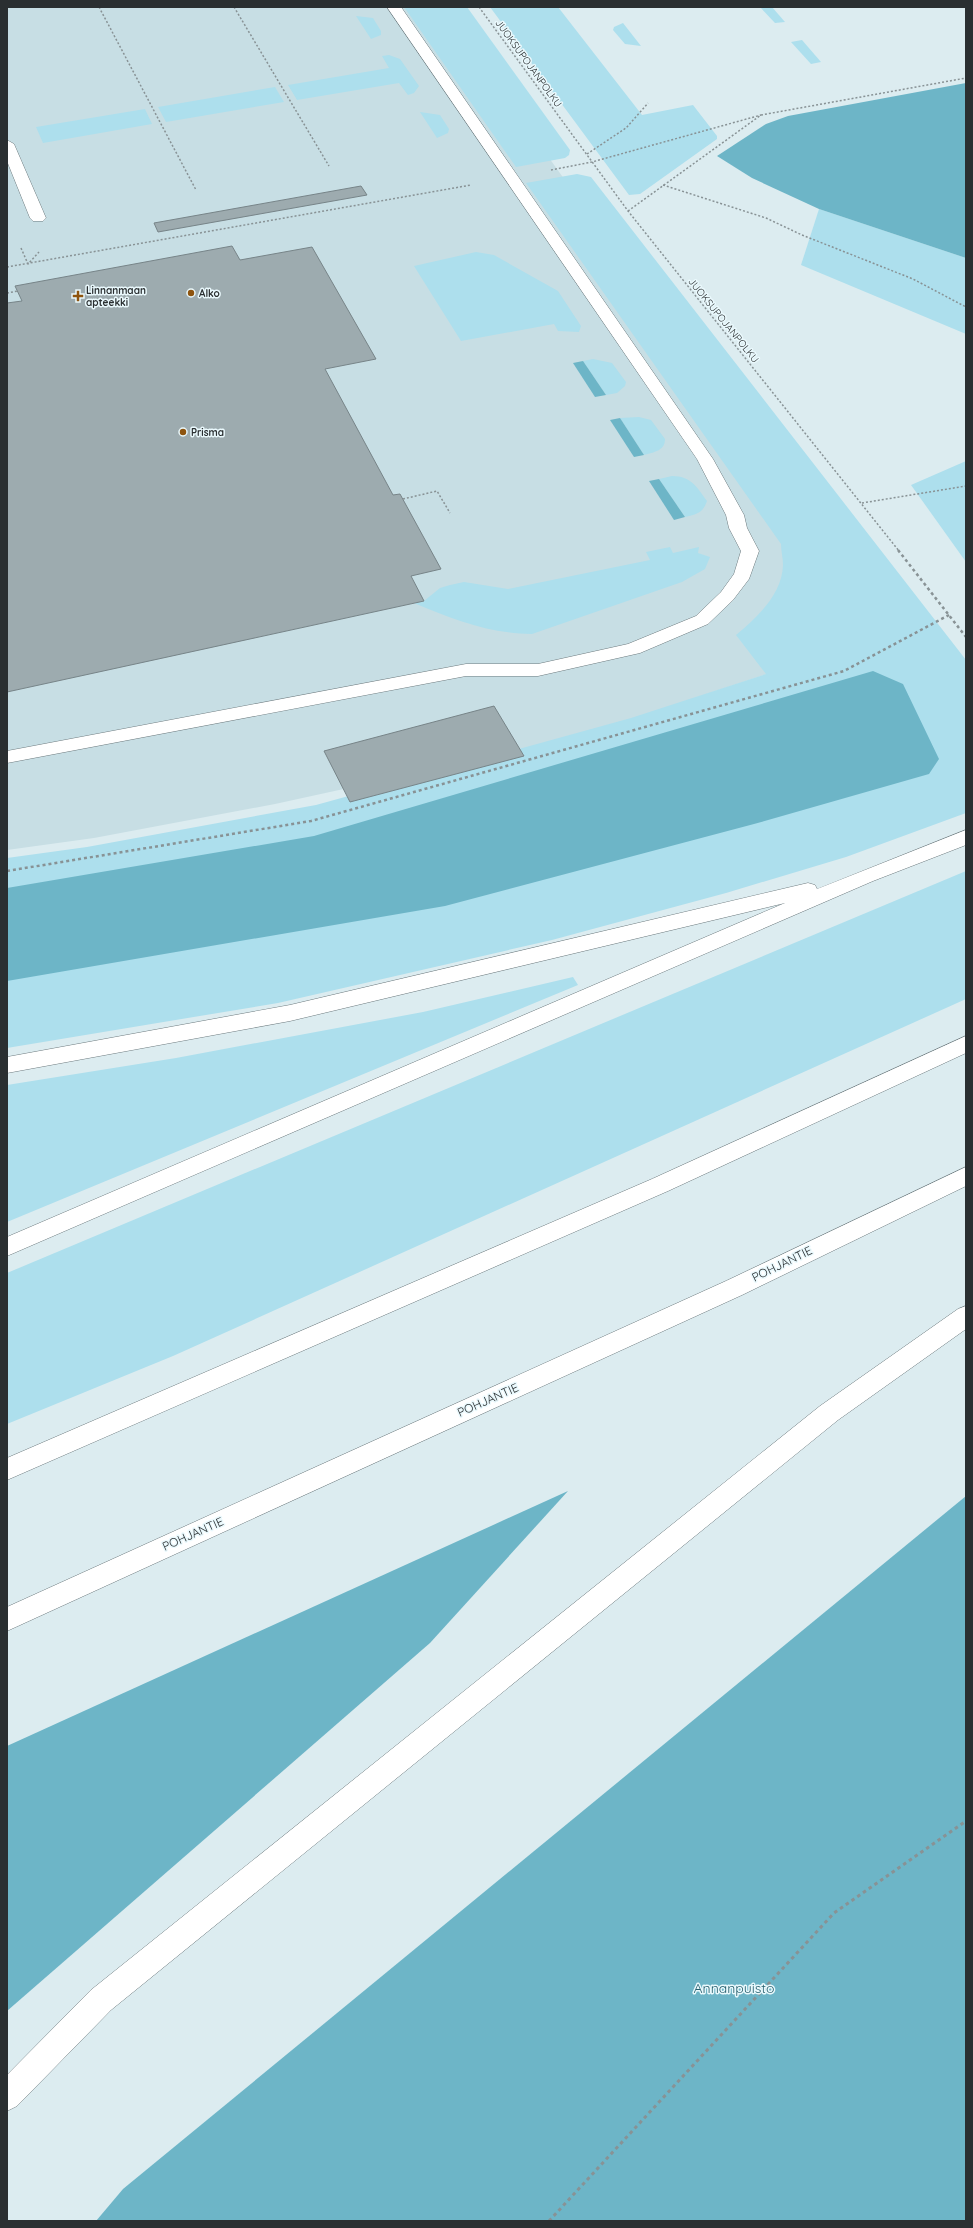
<svg xmlns="http://www.w3.org/2000/svg" width="973" height="2228" font-family="Quicksand,sans-serif">
  <rect width="100%" height="100%" fill="#dcecf0"/>
  <polygon fill="#c7dee4" points="7,7 441,7 562,176 885,635 568,740 275,804 94,838 7,850"/>
  <g fill="#addfed">
    <polygon points="404,7 467,7 570,150 569,155 565,158 516,167"/>
    <polygon points="490,7 558,7 642,115 693,105 717,136 717,139 640,194 629,195"/>
    <polygon points="760,7 772,7 785,22 775,23"/>
    <polygon points="356,16 373,18 381,31 381,35 371,39"/>
    <polygon points="623,23 641,46 625,44 613,30 614,27"/>
    <polygon points="802,40 821,62 811,64 791,42"/>
    <polygon points="389,55 400,59 419,86 414,93 408,95 399,83 297,100 288,85 389,68 382,56"/>
    <polygon points="275,87 284,102 166,122 158,107"/>
    <polygon points="145,109 152,124 43,143 36,127"/>
    <polygon points="420,112 440,115 449,129 448,133 437,138"/>
    <path d="M577,174L591,177L966,660V813L846,857L726,893L552,940L278,1003L7,1048V858L87,847L316,805L631,718L766,674L736,635C757,617 782,595 783,565C783,558 781,551 781,544L526,183Z"/>
    <polygon points="819,209 966,258 966,334 801,265"/>
    <polygon points="476,252 494,255 558,291 581,326 579,332 558,331 554,324 461,341 414,266"/>
    <polygon points="593,359 612,363 626,382 625,386 617,393 606,395 583,361"/>
    <path d="M639,417L651,420L665,439C665,451 654,452 644,455L620,418Z"/>
    <polygon points="966,461 966,562 911,485"/>
    <path d="M672,476C691,476 697,487 707,501C703,513 697,514 685,517L659,479Z"/>
    <path d="M670,547L673,553L699,547L698,553L710,557L705,569L682,582L532,634C487,633 455,620 414,603L424,601L440,588L450,585L464,582L508,589L650,560L646,552Z"/>
    <polygon points="966,871 966,999 173,1356 7,1424 7,1273"/>
    <polygon points="573,977 578,985 7,1222 7,1085 176,1058 423,1012"/>
  </g>
  <g fill="#6db5c7">
    <polygon points="966,83 966,258 819,209 752,178 717,156 766,124 788,116"/>
    <polygon points="583,361 606,395 595,397 573,363"/>
    <polygon points="620,418 644,455 634,457 610,420"/>
    <polygon points="659,479 685,517 674,520 649,481"/>
    <polygon points="873,671 903,684 939,759 929,774 754,824 445,906 7,981 7,888 314,836"/>
    <polygon points="568,1491 430,1643 7,2011 7,1746"/>
    <polygon points="966,1496 966,2221 96,2221 123,2189"/>
  </g>
  <g fill="#9dabaf" stroke="#778488">
    <polygon points="361,186 367,195 158,232 154,223"/>
    <polygon points="232,246 240,260 312,247 376,359 325,369 393,495 400,494 441,569 411,576 424,601 7,692 7,303 22,301 15,286"/>
    <polygon points="494,706 524,756 350,802 324,751"/>
  </g>
  <g fill="none" stroke-linecap="round" stroke-linejoin="round">
    <g stroke="#6d7a7e" stroke-width="1">
      <g id="lane">
        <polygon points="387,7 401,7 713,459 744,515 747,528 759,551 749,579 733,600 708,624 640,653 538,676 466,676 7,763 7,751 466,664 538,664 628,644 696,616 721,592 734,574 741,551 729,528 726,515 697,459"/>
        <polygon points="7,140 14,144 46,218 43,221 33,221 30,218 7,161"/>
      </g>
    </g>
    <g stroke="#6d7a7e" stroke-width="1">
      <g id="highway">
        <polygon points="966,830 966,845 873,881 7,1256 7,1237 785,903 290,1021 7,1073 7,1057 290,1005 808,883 815,885 817,889"/>
        <polygon points="966,1036 966,1053 668,1191 7,1480 7,1458 652,1179"/>
        <polygon points="966,1167 966,1186 742,1295 7,1631 7,1607 726,1281"/>
        <polygon points="966,1306 966,1329 838,1420 111,2010 17,2106 7,2111 7,2075 91,1990 820,1406 958,1309"/>
      </g>
    </g>
    <g stroke="#889295" stroke-width="1.5" stroke-dasharray="2 2" stroke-linecap="butt">
      <polyline points="99,7 196,190"/>
      <polyline points="234,7 329,166"/>
      <polyline points="479,7 628,211 899,551"/>
      <polyline points="587,154 626,128 648,103"/>
      <polyline points="551,170 592,162 761,115"/>
      <polyline points="663,185 766,218 802,235 913,279 966,307"/>
      <polyline points="628,211 761,115 966,78"/>
      <polyline points="21,248 28,264 39,252"/>
      <polyline points="7,267 471,185"/>
      <polyline points="7,293 18,291"/>
      <polyline points="403,499 437,491 450,513"/>
      <polyline points="862,503 966,486"/>
    </g>
    <g stroke="#889295" stroke-width="2.5" stroke-dasharray="3 3" stroke-linecap="butt">
      <polyline points="898,550 966,637"/>
      <polyline points="7,871 311,821 844,671 949,615"/>
    </g>
    <polyline stroke="#889295" stroke-width="3" stroke-dasharray="3.5 3.5" stroke-linecap="butt" points="549,2221 834,1913 966,1821"/>
    <use href="#lane" fill="#fff" fill-rule="evenodd"/>
    <use href="#highway" fill="#fff" fill-rule="evenodd"/>
  </g>
  <g fill="#8e540f" stroke="#eaf9fd" stroke-width="1.5">
    <circle cx="191" cy="293" r="4"/>
    <path d="M76 290h4v4h4v4h-4v4h-4v-4h-4v-4h4z"/>
    <circle cx="183" cy="432" r="4"/>
  </g>
  <g text-anchor="middle" stroke-width="3" stroke-linejoin="round" paint-order="stroke">
    <g font-size="10" fill="#2a2f31" stroke="#eaf9fd">
      <text transform="translate(529 63) rotate(54)" y="4">JUOKSUPOJANPOLKU</text>
      <text transform="translate(724 320) rotate(51)" y="4">JUOKSUPOJANPOLKU</text>
    </g>
    <g font-size="10" font-weight="bold" fill="#2a2f31" stroke="#eaf9fd" text-anchor="start">
      <text x="86" y="294">Linnanmaan<tspan x="86" dy="12">apteekki</tspan></text>
      <text x="199" y="297">Alko</text>
      <text x="191" y="436">Prisma</text>
    </g>
    <g font-size="12" fill="#2a2f31" stroke="#eaf9fd">
      <text transform="translate(782 1264) rotate(-26)" y="4">POHJANTIE</text>
      <text transform="translate(488 1400) rotate(-24)" y="4">POHJANTIE</text>
      <text transform="translate(193 1534) rotate(-24)" y="4">POHJANTIE</text>
    </g>
    <g font-size="14" fill="#255f6d" stroke="#eaf9fd">
      <text x="734" y="1993">Annanpuisto</text>
    </g>
  </g>
  <rect width="973" height="2228" fill="none" stroke="#2a2f31" stroke-width="16"/>
</svg>
